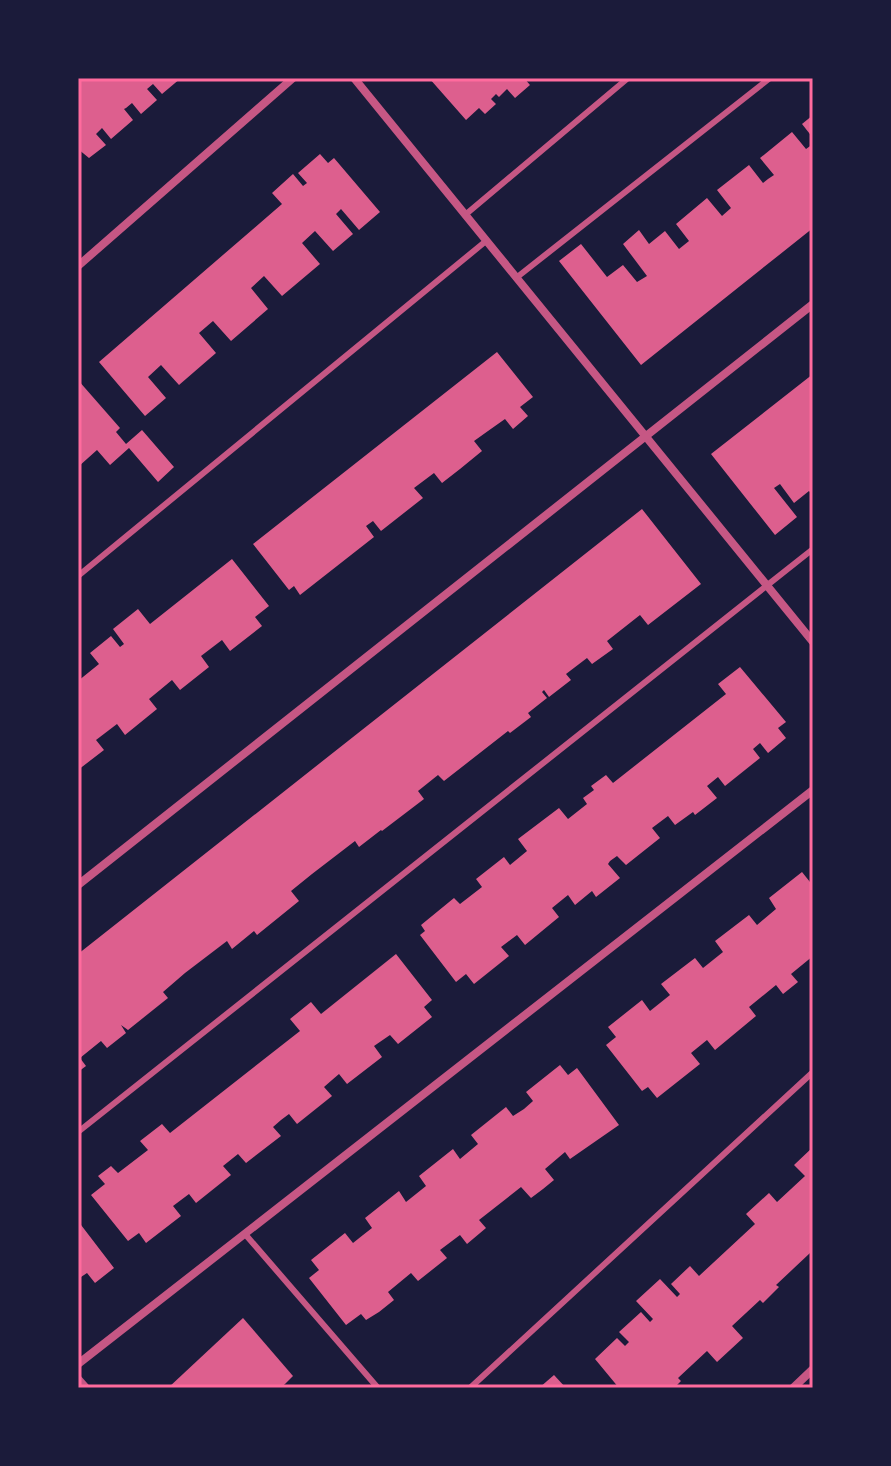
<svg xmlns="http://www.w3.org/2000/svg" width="891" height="1466" font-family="'Source Serif 4',serif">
  <rect width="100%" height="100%" fill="#1b1b3a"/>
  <g fill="#dd5f8e">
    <polygon points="78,78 181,78 162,94 153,84 147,89 157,100 141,114 132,103 126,108 124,109 133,120 111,139 102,128 96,134 106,145 89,158 78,149"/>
    <polygon points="429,78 524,78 530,85 515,98 507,89 499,97 496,94 491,99 496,104 485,114 479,108 466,120"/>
    <polygon points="813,115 813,138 802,124"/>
    <polygon points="792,132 806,149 813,144 813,228 641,365 559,261 581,244 607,277 623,265 637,282 647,276 623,244 639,230 649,244 665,231 679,249 689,241 676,224 707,198 722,216 731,208 717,190 749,165 763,183 768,179 774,175 760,158"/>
    <polygon points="320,154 328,163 334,158 380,212 359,230 341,209 336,214 353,234 333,251 315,231 302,243 320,264 282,296 264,276 251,288 268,309 231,341 213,321 199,333 216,353 179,385 161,365 148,377 166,398 145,416 99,362 282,204 272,193 293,174 303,186 307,183 298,173"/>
    <polygon points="497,352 533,397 520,407 528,416 513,429 505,419 488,431 474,441 482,451 460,469 442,483 434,473 414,488 423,498 381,531 373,521 366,526 374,537 300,595 294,586 289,590 253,544"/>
    <polygon points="813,374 813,495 809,491 794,503 780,484 774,488 797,517 775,535 711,454"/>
    <polygon points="78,380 120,428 116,432 126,444 142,430 174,467 158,482 129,448 110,465 97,450 78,467"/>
    <polygon points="642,509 701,584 648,625 640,615 607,641 613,649 592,664 587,658 566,674 571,680 549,697 544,690 542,692 547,698 528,713 531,717 510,733 508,731 444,781 438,775 418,791 424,799 382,831 381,830 359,847 355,841 312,874 291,891 299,901 257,935 254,931 232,949 227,941 185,973 163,992 168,998 128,1030 121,1025 126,1033 107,1048 101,1041 80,1058 86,1066 78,1072 78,954"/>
    <polygon points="232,559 269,606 255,617 262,626 230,651 222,640 201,656 209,667 180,690 172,680 160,690 149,699 157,709 125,735 117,724 96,740 104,750 78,770 78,681 99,664 90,653 111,636 120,647 124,644 113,629 138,609 150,624"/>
    <polygon points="740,667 786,722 778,728 786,738 768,753 760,743 753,749 760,758 725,786 718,777 707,786 717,798 695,815 693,812 675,825 668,816 652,828 660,838 626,865 617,856 610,861 608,864 620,878 596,897 592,891 575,905 568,895 552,908 559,917 525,945 517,935 501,947 509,956 474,984 466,974 456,982 420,935 425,931 421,925 454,898 460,904 482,887 476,879 504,857 510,865 527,851 518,839 559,808 568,819 587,804 583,798 594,790 591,786 606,775 613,783 726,694 718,684"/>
    <polygon points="802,872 810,882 813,880 813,956 791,974 798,982 783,994 776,985 749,1007 756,1016 715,1050 707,1040 691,1053 700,1064 657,1098 648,1087 642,1091 606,1045 616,1037 608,1027 642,1000 650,1011 670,995 661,984 695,958 703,968 723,952 715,941 749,915 757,925 776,909 769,898"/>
    <polygon points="396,954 432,1000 424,1007 432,1017 398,1044 390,1035 374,1046 382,1057 347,1084 339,1074 332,1080 324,1087 332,1096 297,1124 289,1114 281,1120 273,1127 281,1136 246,1163 238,1154 223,1166 231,1175 196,1203 189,1194 173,1206 181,1216 146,1243 139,1233 128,1241 91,1195 105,1184 98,1176 111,1166 118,1173 148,1150 140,1141 162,1124 170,1133 300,1031 290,1019 311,1002 321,1014"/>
    <polygon points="560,1065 568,1075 577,1068 619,1125 570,1159 565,1152 545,1169 554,1180 543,1189 531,1198 521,1187 479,1220 486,1228 467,1244 460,1235 440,1250 447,1258 418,1281 411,1273 388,1292 394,1300 379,1312 366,1320 361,1314 346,1325 309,1278 319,1270 311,1260 345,1233 353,1243 363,1235 372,1228 365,1218 399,1191 406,1202 426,1186 419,1176 453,1149 460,1159 478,1144 471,1135 506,1107 513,1116 524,1109 533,1101 526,1092"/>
    <polygon points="813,1147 813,1255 810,1253 776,1285 779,1287 763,1303 760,1300 732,1326 743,1338 717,1362 707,1351 678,1378 681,1381 674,1388 619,1388 595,1359 617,1338 625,1346 629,1342 619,1332 641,1312 650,1322 653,1319 636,1301 660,1279 677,1297 680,1294 671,1284 690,1266 699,1276 755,1224 746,1214 769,1193 777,1202 805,1176 794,1165"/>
    <polygon points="78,1221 114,1268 95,1283 87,1273 78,1279"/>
    <polygon points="243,1318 293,1376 285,1384 280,1388 168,1388"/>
    <polygon points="554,1375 566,1388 539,1388"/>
  </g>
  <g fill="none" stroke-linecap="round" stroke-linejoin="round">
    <g stroke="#c65784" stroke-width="6">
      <polyline points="465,215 628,78"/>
      <polyline points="516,278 770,78"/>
      <polyline points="78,576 486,241"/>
      <polyline points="78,1132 813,549"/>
      <polyline points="245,1234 378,1388"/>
      <polyline points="470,1388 813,1072"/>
    </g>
    <g stroke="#c65784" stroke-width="8">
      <polyline points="354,78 813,642"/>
      <polyline points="78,266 293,78"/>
      <polyline points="78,885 813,304"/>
      <polyline points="78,1364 813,790"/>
      <polyline points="78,1379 86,1388"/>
      <polyline points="793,1388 813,1369"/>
    </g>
  </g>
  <rect width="891" height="1466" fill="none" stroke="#1b1b3a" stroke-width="160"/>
  <rect x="80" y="80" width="731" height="1306" fill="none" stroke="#ff6b9d" stroke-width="3"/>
</svg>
